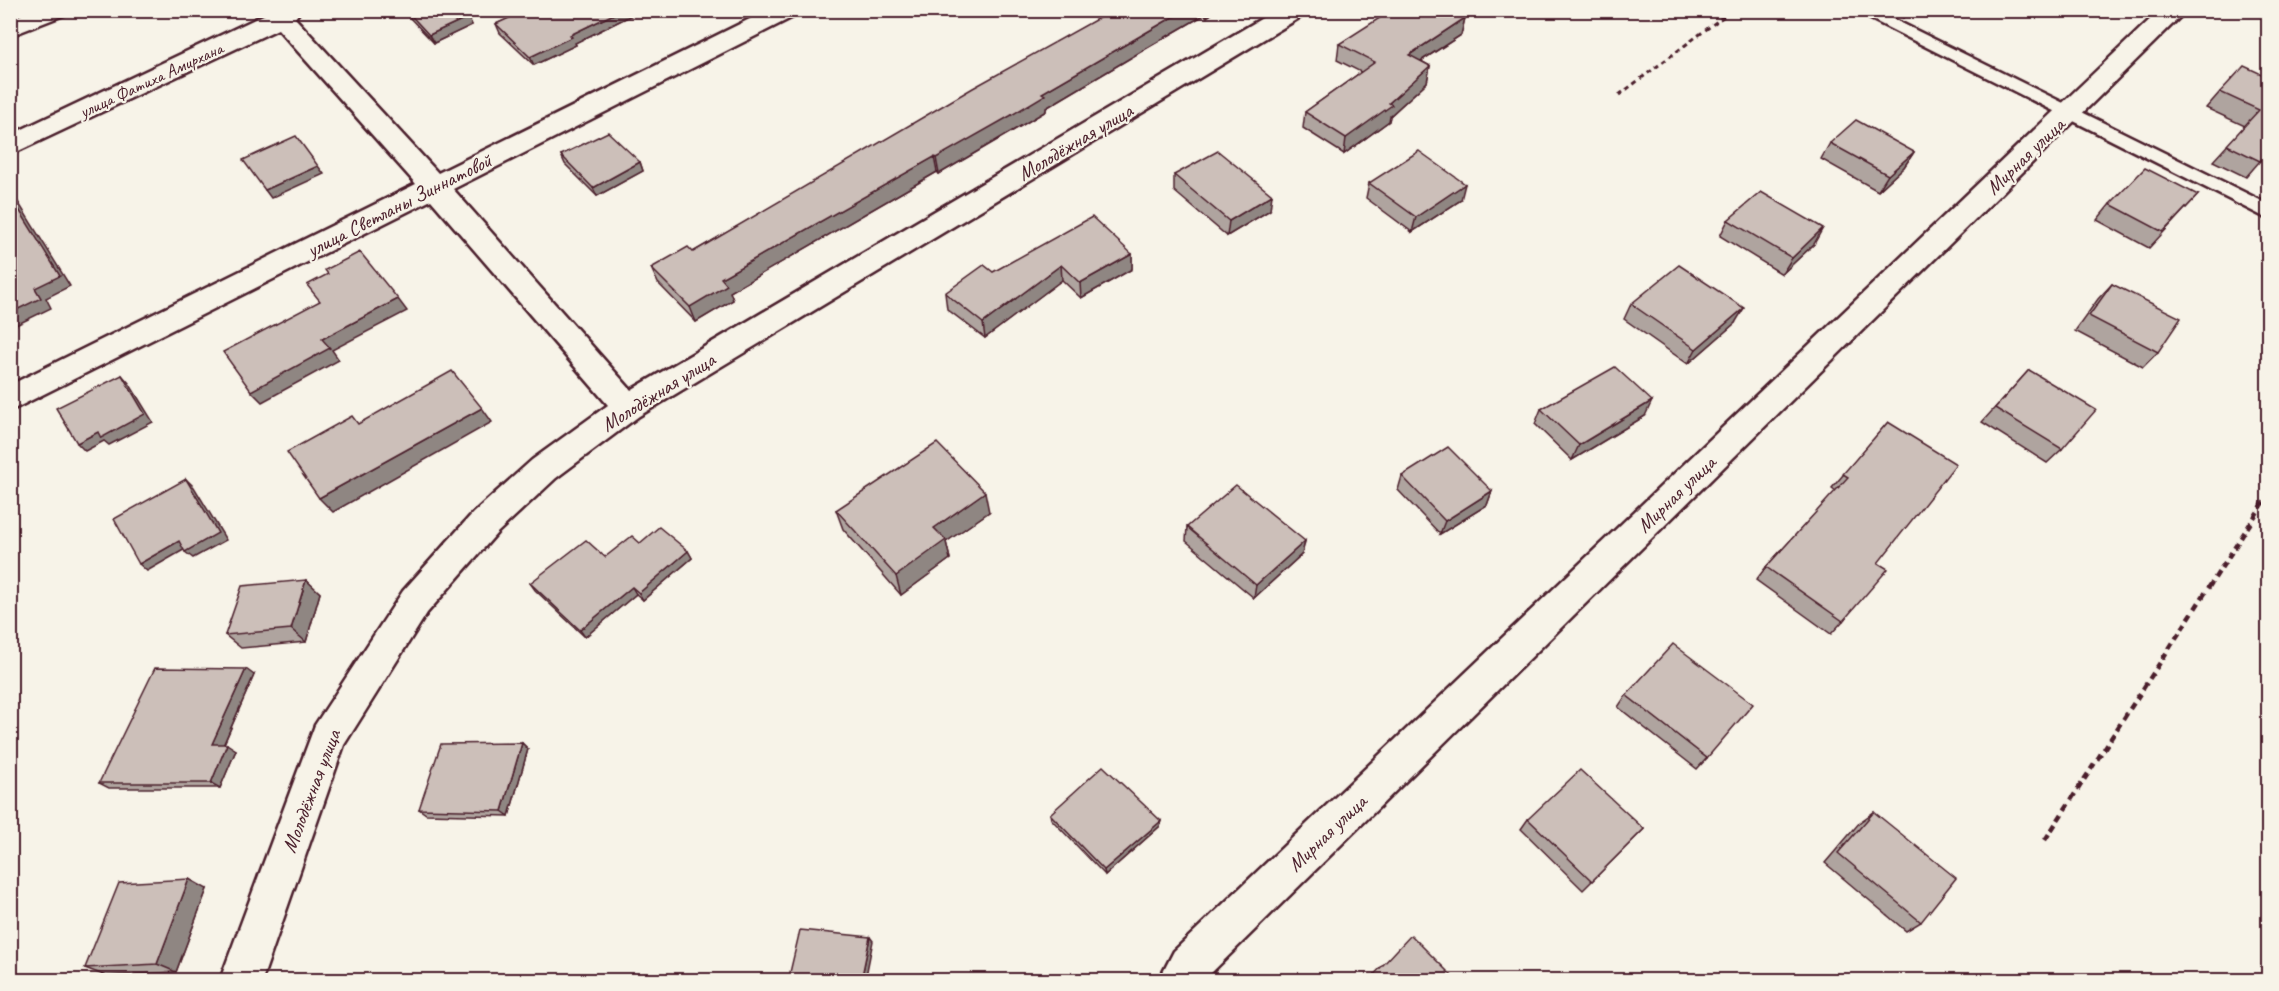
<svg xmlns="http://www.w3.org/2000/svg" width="2279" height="991" font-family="Caveat,sans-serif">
  <rect width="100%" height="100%" fill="#f7f3e8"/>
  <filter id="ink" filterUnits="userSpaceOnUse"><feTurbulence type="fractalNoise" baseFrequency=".0167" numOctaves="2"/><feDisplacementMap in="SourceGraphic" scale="12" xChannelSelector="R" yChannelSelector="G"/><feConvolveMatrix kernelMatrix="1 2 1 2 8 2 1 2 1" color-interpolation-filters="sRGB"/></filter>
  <g filter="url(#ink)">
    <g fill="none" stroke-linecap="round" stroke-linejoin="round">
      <g stroke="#4a1f2b" stroke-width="5">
        <polygon id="lane" points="1853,10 1875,10 2268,204 2268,219"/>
      </g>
      <g stroke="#4a1f2b" stroke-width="5">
        <g id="street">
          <polygon points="274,10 301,10 295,18 438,173 768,10 800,10 797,15 453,189 631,390 1276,10 1307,10 1304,15 639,416 556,478 497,533 427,613 344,745 262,980 220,980 315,725 403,591 473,513 532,460 608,405 431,200 10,411 10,385 416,184 278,29 10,155 10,135"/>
          <polygon points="2160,10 2187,10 1204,980 1159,980 1174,951"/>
        </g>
      </g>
      <g stroke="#4a1f2b" stroke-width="5">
        <polygon id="secondary" points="32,10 67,10 64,15 10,36 10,19"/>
      </g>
      <polyline stroke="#4a1f2b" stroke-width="3" stroke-dasharray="5 4" stroke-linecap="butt" points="1619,95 1732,10"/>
      <polyline stroke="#4a1f2b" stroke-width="4.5" stroke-dasharray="7 5" stroke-linecap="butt" points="2045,840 2268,496"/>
      <use href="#lane" fill="#f7f3e8" fill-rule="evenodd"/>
      <use href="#street" fill="#f7f3e8" fill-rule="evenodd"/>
      <use href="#secondary" fill="#f7f3e8" fill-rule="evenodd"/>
    </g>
    <g fill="#afa49f" stroke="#4a1f2b" stroke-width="1.5">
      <polygon points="405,10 462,10 468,17 472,25 434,43 408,16"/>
      <polygon points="527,10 642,10 575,43 576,45 534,65 500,33 496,24"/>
      <polygon points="1113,10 1217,10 1207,17 1204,15 1147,48 1046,108 1046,111 1011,132 939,174 937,172 730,292 733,300 696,322 658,283 651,268 693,252"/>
      <polygon points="1888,10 1911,10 1903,18"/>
      <polygon points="1465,18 1461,35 1421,61 1430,66 1427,82 1390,116 1389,121 1344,154 1303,128 1305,112 1361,72 1337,60 1339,44"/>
      <polygon points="2268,77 2260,161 2246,177 2213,161 2245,126 2206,108 2220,92"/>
      <polygon points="1830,143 1914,152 1904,167 1878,191 1821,159"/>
      <polygon points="561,155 640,162 643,171 597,196 565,164"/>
      <polygon points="1174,175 1270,210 1227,236 1174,191"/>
      <polygon points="1369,183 1461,200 1412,232 1366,198"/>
      <polygon points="2198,195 2149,248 2097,220 2110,204"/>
      <polygon points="1728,220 1814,244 1782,274 1720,236"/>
      <polygon points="1132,254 1132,269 1081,298 1062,280 985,338 947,309 945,293 993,272"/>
      <polygon points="2112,284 2158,352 2143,367 2075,331 2098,299"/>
      <polygon points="1631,304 1735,323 1688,364 1624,319"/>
      <polygon points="2029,370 2062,449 2047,463 1982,422"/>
      <polygon points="1541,409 1645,416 1572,460 1535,424"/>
      <polygon points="1888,422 1843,621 1831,634 1756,580 1766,567 1836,491 1832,488"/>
      <polygon points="1402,476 1492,491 1487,505 1440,534 1398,490"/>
      <polygon points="836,510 989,512 946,542 950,559 901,595 843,529"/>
      <polygon points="1187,527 1305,541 1302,554 1254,598 1186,541"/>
      <polygon points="640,543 688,551 692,558 643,600 636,594 585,637 535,590 530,583 605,557"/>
      <polygon points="306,580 320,593 306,642 241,648 225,635"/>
      <polygon points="254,675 224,744 236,750 220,788 109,788 99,783"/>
      <polygon points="1626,695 1707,758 1697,769 1618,707"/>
      <polygon points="522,743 528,749 509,816 426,814 419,809"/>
      <polygon points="2268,786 2268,793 2265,791"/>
      <polygon points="1874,812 1921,922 1906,931 1825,863 1860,822"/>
      <polygon points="1050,814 1160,826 1105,875 1051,819"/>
      <polygon points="1528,819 1644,829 1583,890 1521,829"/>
      <polygon points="207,889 176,972 106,976 85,968"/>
    </g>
    <g fill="#8f8682" stroke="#4a1f2b" stroke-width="1.5">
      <polygon points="622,10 642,10 575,43 576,45 534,65 530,57 570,35"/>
      <polygon points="1185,10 1204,10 1204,15 1147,48 1046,108 1046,111 939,174 936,158 1042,93 1147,32"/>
      <polygon points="1207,10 1217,10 1207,17"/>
      <polygon points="1907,10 1911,10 1903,18"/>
      <polygon points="468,17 472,25 434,43 429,35"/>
      <polygon points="1465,18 1461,35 1405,71 1409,55"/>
      <polygon points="1430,66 1427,82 1390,116 1389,121 1344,154 1346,138 1389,103"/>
      <polygon points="1914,152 1904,167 1878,191 1888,175"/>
      <polygon points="934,157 937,172 730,292 733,300 696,322 690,307 721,278"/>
      <polygon points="640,162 643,171 597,196 593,188"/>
      <polygon points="318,166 324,174 271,198 265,190"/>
      <polygon points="1465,184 1461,200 1412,232 1416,217"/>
      <polygon points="10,189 70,286 46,298 51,308 16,325 10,320 10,313 35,288 10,195"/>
      <polygon points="1272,195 1270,210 1227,236 1229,221"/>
      <polygon points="1823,228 1814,244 1782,274 1792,258"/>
      <polygon points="1132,254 1132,269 1081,298 1080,283"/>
      <polygon points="1061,265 1062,280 985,338 983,323"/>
      <polygon points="398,299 407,311 332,350 339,360 262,402 251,391 322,339"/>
      <polygon points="1744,308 1735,323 1688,364 1696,349"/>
      <polygon points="122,375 129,383 153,422 109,445 104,441 85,451 77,443 98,432"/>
      <polygon points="1652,401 1645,416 1572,460 1579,445"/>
      <polygon points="482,408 492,422 333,512 319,498"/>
      <polygon points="186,479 194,487 226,540 193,558 185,552"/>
      <polygon points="1492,491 1487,505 1440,534 1445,521"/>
      <polygon points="985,492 989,512 946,542 950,559 901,595 896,576 934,528"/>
      <polygon points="179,541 187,548 147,571 139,564"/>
      <polygon points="1305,541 1302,554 1254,598 1256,585"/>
      <polygon points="688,551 692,558 643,600 639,593"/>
      <polygon points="306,580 320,593 306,642 291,629"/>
      <polygon points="632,587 636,594 585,637 580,630"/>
      <polygon points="246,669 254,675 221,750 212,744"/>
      <polygon points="522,743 528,749 509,816 502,811"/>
      <polygon points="227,744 236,750 220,788 211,783"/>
      <polygon points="1161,821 1160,826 1105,875 1104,870"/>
      <polygon points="189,879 207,889 176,972 157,964"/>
      <polygon points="870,937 873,941 865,981 861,981"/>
    </g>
    <g fill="#ccbfb9" stroke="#4a1f2b" stroke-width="1.5">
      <polygon points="406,10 462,10 468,17 429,35"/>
      <polygon points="527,10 622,10 570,35 572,37 530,57 496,24"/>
      <polygon points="1113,10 1185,10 1147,32 1042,93 1045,95 1010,116 936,158 934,157 721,278 727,285 690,307 651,268 688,247 693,252 973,88"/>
      <polygon points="1392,10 1452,10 1465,18 1409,55 1430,66 1389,103 1392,105 1346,138 1305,112 1375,62 1339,44"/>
      <polygon points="2244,66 2268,77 2268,152 2260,161 2227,145 2259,110 2220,92"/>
      <polygon points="1856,120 1914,152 1888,175 1830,143"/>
      <polygon points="608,132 640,162 593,188 561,155"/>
      <polygon points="296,136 318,166 265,190 243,160"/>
      <polygon points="1218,151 1272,195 1229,221 1174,175"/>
      <polygon points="1419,151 1465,184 1416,217 1369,183"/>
      <polygon points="2145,168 2198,195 2163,232 2110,204"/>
      <polygon points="1761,192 1823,228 1792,258 1728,220"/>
      <polygon points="10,195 60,276 35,288 41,298 10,313"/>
      <polygon points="1092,217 1132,254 1080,283 1061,265 983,323 945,293 984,265 993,272"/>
      <polygon points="360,252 398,299 322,339 330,348 251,391 223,352 320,301 307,285 328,274 325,270"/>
      <polygon points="1679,265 1744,308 1696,349 1631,304"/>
      <polygon points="2112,284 2181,318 2158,352 2089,316"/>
      <polygon points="1615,367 1652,401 1579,445 1541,409"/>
      <polygon points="2029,370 2096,410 2062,449 1995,408"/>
      <polygon points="452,371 482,408 319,498 287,452 352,416 358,424"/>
      <polygon points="122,375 145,414 101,438 98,432 77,443 56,408"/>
      <polygon points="1888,422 1956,464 1878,563 1888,569 1843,621 1766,567 1848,477 1843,474"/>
      <polygon points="937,443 985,492 934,528 946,540 896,576 836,510"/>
      <polygon points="1448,447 1492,491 1445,521 1402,476"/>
      <polygon points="186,479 218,533 185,552 179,541 139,564 114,519"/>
      <polygon points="1236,485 1305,541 1256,585 1187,527"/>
      <polygon points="659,527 688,551 639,593 632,587 580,630 530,583 586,540 605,557 632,536 640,543"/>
      <polygon points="306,580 291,629 225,635 242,586"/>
      <polygon points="1673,644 1753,704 1707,758 1626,695"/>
      <polygon points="155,668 246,669 212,744 227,744 211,783 99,783"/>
      <polygon points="522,743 502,811 419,809 441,744"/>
      <polygon points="1103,766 1161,821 1104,870 1050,814"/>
      <polygon points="1580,770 1644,829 1592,881 1528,819"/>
      <polygon points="1874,812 1956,878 1921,922 1838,853"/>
      <polygon points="189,879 157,964 85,968 119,883"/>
      <polygon points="800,930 870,937 861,981 788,981"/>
      <polygon points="1411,935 1457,981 1368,981"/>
    </g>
  </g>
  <g text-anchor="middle" stroke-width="4.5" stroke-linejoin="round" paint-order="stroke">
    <g font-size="18" fill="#4a1f2b" stroke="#f7f3e8">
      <text transform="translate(151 80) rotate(-25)" y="6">улица Фатиха Амирхана</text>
    </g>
    <g font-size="21" fill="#4a1f2b" stroke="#f7f3e8">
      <text transform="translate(1075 142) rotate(-31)" y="7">Молодёжная улица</text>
      <text transform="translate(2025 156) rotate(-44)" y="7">Мирная улица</text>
      <text transform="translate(399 205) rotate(-27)" y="7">улица Светланы Зиннатовой</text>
      <text transform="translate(658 392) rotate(-32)" y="7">Молодёжная улица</text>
      <text transform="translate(1676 494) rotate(-44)" y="7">Мирная улица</text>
      <text transform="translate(311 791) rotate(-69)" y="7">Молодёжная улица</text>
      <text transform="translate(1327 833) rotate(-44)" y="7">Мирная улица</text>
    </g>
  </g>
  <rect width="2279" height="991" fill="none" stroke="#f7f3e8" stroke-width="36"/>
  <rect x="18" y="18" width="2243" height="955" fill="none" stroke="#4a1f2b" stroke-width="2" filter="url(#ink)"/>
</svg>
